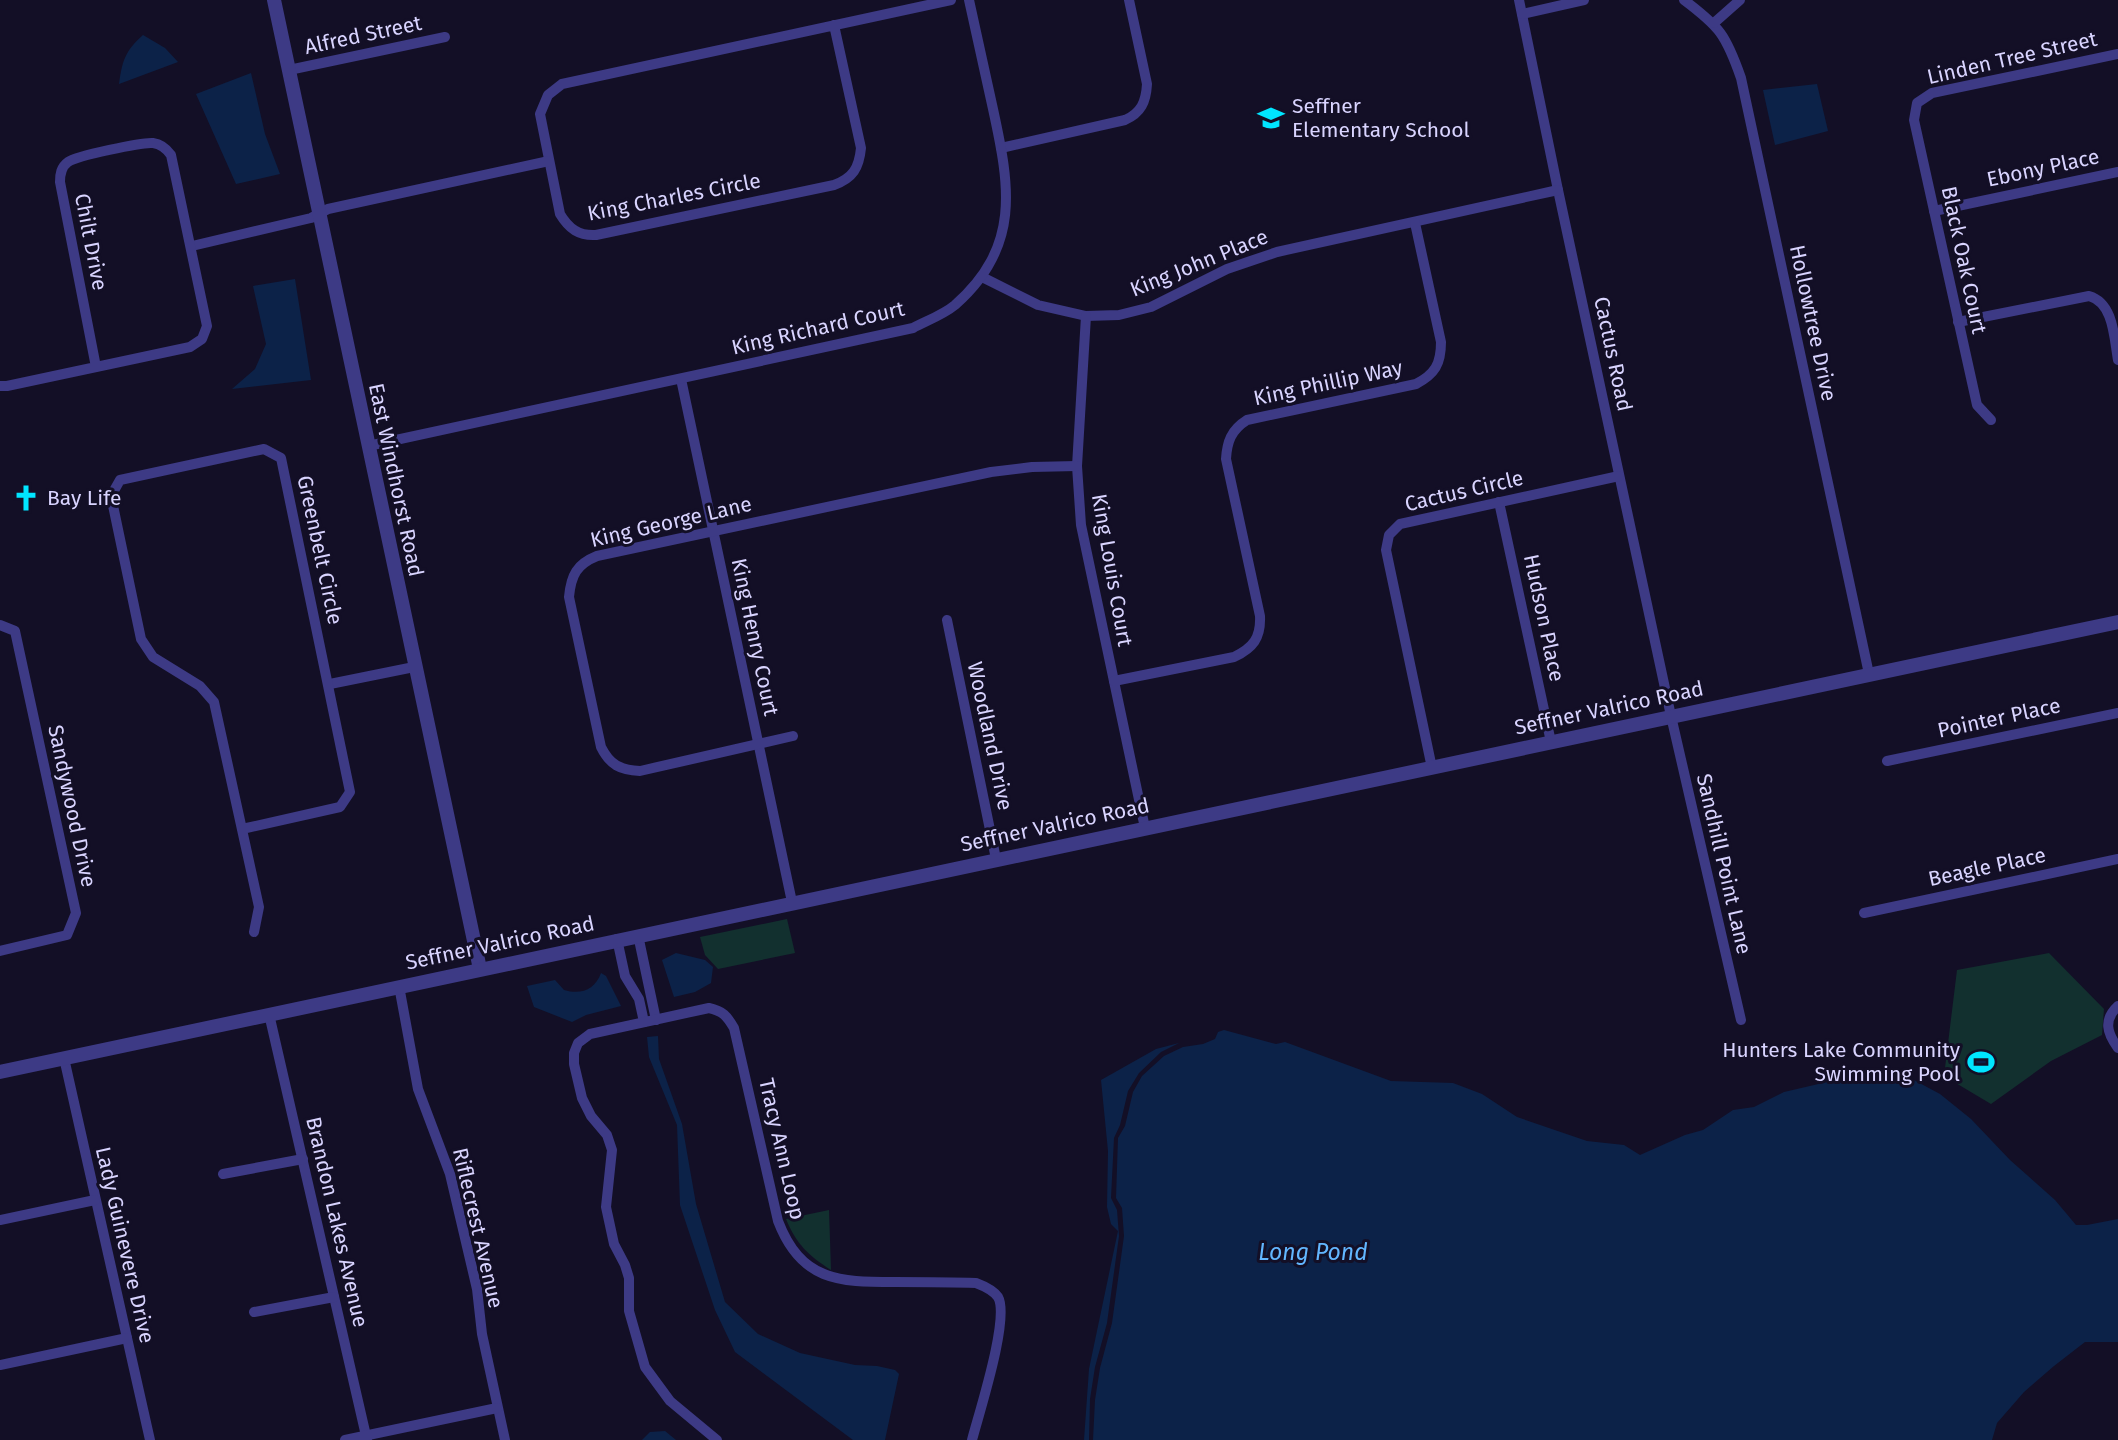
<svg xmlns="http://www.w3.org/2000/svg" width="2118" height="1440" font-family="'Fira Sans',sans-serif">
  <rect width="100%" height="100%" fill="#130f26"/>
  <g fill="#12302f">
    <polygon points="787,919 795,953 718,969 705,955 700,937"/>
    <polygon points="2049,953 2104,1009 2102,1035 2051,1061 1991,1104 1944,1076 1957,970"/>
    <path d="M829,1210L831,1270C809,1256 796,1244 786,1219Z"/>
  </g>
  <g fill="#0c2248">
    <path d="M143,35L165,48L178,62L119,84C122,61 125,51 143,35Z"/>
    <polygon points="251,73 265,134 280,174 236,184 196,94"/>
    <polygon points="1817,84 1828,131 1775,145 1763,90"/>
    <polygon points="295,279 311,380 232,389 255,369 266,344 253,286"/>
    <polygon points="676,953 705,960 713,967 711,983 695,992 674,997 662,960"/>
    <path d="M601,973L606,976L621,1006L586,1015L572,1022L534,1007L527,986L555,980L564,990C581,995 595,990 601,973Z"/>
    <polygon points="1224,1030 1276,1044 1285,1042 1391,1081 1453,1083 1482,1094 1517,1117 1587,1141 1624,1145 1640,1155 1685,1135 1703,1130 1733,1110 1754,1107 1784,1092 1840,1079 1888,1075 1912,1079 1940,1094 1971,1119 2010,1160 2055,1200 2076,1225 2087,1225 2118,1219 2118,1342 2085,1342 2054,1366 2024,1392 1997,1423 1992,1440 1093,1440 1095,1400 1100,1368 1112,1323 1124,1236 1122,1208 1116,1198 1118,1138 1125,1126 1133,1092 1142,1076 1164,1056 1183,1047 1203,1044 1215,1039 1218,1032"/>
    <polygon points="658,1036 659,1059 682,1124 696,1204 725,1302 758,1334 800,1353 855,1365 877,1366 895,1370 899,1374 885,1440 853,1440 735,1352 715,1310 680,1205 677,1125 649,1057 647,1037"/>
    <polygon points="1179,1043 1161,1052 1139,1073 1128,1091 1120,1125 1114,1138 1111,1198 1117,1210 1119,1236 1107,1323 1095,1367 1090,1399 1089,1440 1084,1440 1089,1369 1118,1231 1111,1224 1107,1207 1108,1151 1101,1080 1156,1049"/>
    <path d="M1973,1052C1983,1051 1988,1057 1993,1065L1992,1072L1987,1073L1974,1068L1969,1057Z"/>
    <polygon points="665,1431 676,1440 642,1440 650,1432"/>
  </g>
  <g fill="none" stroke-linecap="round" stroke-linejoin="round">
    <g stroke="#3d3a85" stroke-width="10">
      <polyline points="1519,0 1558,190 1671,716 1741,1020"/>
      <path d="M1684,0C1720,27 1726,35 1741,78L1869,674"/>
      <polyline points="1522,14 1584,0"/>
      <polyline points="1714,23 1740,0"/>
      <path d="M834,25L861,148C859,168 853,178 834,185L596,235C579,236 569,229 560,214L540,114L548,95L562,84L951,0"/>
      <polyline points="289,70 445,37"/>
      <path d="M1001,148L1125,120C1141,113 1146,102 1147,84L1129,0"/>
      <polyline points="1934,211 2118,172"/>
      <polyline points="192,246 311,218 328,209 549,161"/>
      <polyline points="982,277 1038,305 1086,316 1119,315 1151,307 1227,269 1277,252 1558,190"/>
      <polyline points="1086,316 1077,466 1081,525 1145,828"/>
      <path d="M1958,322L2089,296C2114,303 2114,338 2118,360"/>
      <polyline points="681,379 792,902"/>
      <path d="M0,386H7L190,347L202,339L207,326L171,155C166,148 161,144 153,143C142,142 76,156 68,162C61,167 60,174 60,182L96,367"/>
      <polyline points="1991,420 1977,405 1914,120 1917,103 1932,93 2118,54"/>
      <path d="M368,446L913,328C926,321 943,315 955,305C1021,247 1010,187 993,109C985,73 977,36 969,0"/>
      <polyline points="1499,502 1551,742"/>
      <polyline points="947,620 996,859"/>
      <polyline points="0,625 15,631 76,913 67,935 0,951"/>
      <path d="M1114,681L1234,657C1253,648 1261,638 1260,616L1226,459C1227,442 1231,430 1247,420L1416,384C1435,374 1441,364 1441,342L1415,223"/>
      <polyline points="330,684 414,667"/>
      <path d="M793,736L640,771C620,770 610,765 601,747L569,597C571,575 577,564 597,556L991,472L1032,467L1077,466"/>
      <polyline points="1887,761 2118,713"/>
      <polyline points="1432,768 1386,550 1389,535 1400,524 1619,476"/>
      <polyline points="242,829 340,807 350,792 281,458 264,449 120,480 111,496 141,639 153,657 200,686 214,702 259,907 254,932"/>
      <polyline points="1864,913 2118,859"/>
      <polyline points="638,935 656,1020"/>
      <polyline points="617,939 625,976 639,999 644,1022"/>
      <polyline points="399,986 418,1089 450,1174 477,1289 482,1334 505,1440"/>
      <path d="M2118,1006C2103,1020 2107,1033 2118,1048"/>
      <polyline points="269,1014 367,1440"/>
      <polyline points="64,1058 150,1440"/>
      <polyline points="223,1174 303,1159"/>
      <polyline points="0,1220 95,1200"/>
      <polyline points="254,1312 334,1297"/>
      <polyline points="0,1365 127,1338"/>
      <polyline points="345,1440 497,1408"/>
      <path d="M717,1440L670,1401L645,1367L629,1311V1278L625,1265L614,1244L606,1207L612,1150L607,1135L591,1116L582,1098L574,1064V1053L578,1043L590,1034L709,1008C723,1011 727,1016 734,1028L778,1221C801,1281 838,1282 895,1282C922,1282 949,1282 976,1283C984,1286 993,1290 998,1297C1010,1318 979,1413 972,1440"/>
    </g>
    <g stroke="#3d3a85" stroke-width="14">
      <polyline points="274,0 480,969"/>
      <polyline points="0,1072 2118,622"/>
    </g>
  </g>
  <defs>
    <g id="school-bare" transform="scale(2.1)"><path d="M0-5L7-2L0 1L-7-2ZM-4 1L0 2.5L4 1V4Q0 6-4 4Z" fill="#00e5ff" stroke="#130f26" stroke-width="2.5" paint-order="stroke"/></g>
    <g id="church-bare" transform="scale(2.1)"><path d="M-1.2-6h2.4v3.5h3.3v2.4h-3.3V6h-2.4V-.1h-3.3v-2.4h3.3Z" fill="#00e5ff" stroke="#130f26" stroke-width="2.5" paint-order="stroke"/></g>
    <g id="stadium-bare" transform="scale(2.1)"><path d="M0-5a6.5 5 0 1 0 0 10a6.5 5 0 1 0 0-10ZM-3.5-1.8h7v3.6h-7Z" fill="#00e5ff" stroke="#130f26" stroke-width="2.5" paint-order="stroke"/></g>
  </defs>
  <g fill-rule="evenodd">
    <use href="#school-bare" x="1271" y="118"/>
    <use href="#church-bare" x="26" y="498"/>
    <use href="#stadium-bare" x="1981" y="1062"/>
  </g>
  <g text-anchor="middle" stroke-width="6" stroke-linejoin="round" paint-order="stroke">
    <g font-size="21" fill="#d9d4ff" stroke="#130f26">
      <text transform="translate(363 35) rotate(-12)" y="7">Alfred Street</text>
      <text transform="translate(2012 58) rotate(-13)" y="7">Linden Tree Street</text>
      <text transform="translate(2043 168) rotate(-12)" y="7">Ebony Place</text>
      <text transform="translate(674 197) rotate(-11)" y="7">King Charles Circle</text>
      <text transform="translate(91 242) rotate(79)" y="7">Chilt Drive</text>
      <text transform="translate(1964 260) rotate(78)" y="7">Black Oak Court</text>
      <text transform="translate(1199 263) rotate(-22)" y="7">King John Place</text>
      <text transform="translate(1813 323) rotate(78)" y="7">Hollowtree Drive</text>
      <text transform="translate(818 328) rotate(-13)" y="7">King Richard Court</text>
      <text transform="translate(1613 354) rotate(78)" y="7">Cactus Road</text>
      <text transform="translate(1328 383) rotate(-12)" y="7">King Phillip Way</text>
      <text transform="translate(396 480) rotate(78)" y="7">East Windhorst Road</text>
      <text transform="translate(1464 491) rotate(-13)" y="7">Cactus Circle</text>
      <text transform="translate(671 522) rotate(-13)" y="7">King George Lane</text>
      <text transform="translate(320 550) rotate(78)" y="7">Greenbelt Circle</text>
      <text transform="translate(1112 570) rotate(80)" y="7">King Louis Court</text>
      <text transform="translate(1544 618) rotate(78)" y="7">Hudson Place</text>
      <text transform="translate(755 637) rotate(78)" y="7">King Henry Court</text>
      <text transform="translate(1609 708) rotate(-12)" y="7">Seffner Valrico Road</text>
      <text transform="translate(1999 718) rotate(-12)" y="7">Pointer Place</text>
      <text transform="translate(990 736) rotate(78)" y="7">Woodland Drive</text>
      <text transform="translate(72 806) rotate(78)" y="7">Sandywood Drive</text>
      <text transform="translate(1055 825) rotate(-12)" y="7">Seffner Valrico Road</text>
      <text transform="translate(1724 864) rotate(77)" y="7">Sandhill Point Lane</text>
      <text transform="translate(1987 867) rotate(-12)" y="7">Beagle Place</text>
      <text transform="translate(500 943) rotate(-12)" y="7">Seffner Valrico Road</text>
      <text transform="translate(782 1149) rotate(77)" y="7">Tracy Ann Loop</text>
      <text transform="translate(337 1222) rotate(77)" y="7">Brandon Lakes Avenue</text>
      <text transform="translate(478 1228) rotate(77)" y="7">Riflecrest Avenue</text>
      <text transform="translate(125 1245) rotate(77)" y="7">Lady Guinevere Drive</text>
    </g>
    <g font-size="21" fill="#d9d4ff" stroke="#130f26" text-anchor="start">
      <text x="1292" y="113">Seffner<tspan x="1292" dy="24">Elementary School</tspan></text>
      <text x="47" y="505">Bay Life</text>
      <text x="1960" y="1057" text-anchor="end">Hunters Lake Community<tspan x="1960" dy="24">Swimming Pool</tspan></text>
    </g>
    <g font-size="23" font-style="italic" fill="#62b6ff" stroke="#130f26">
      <text x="1313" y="1260">Long Pond</text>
    </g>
  </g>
</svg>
